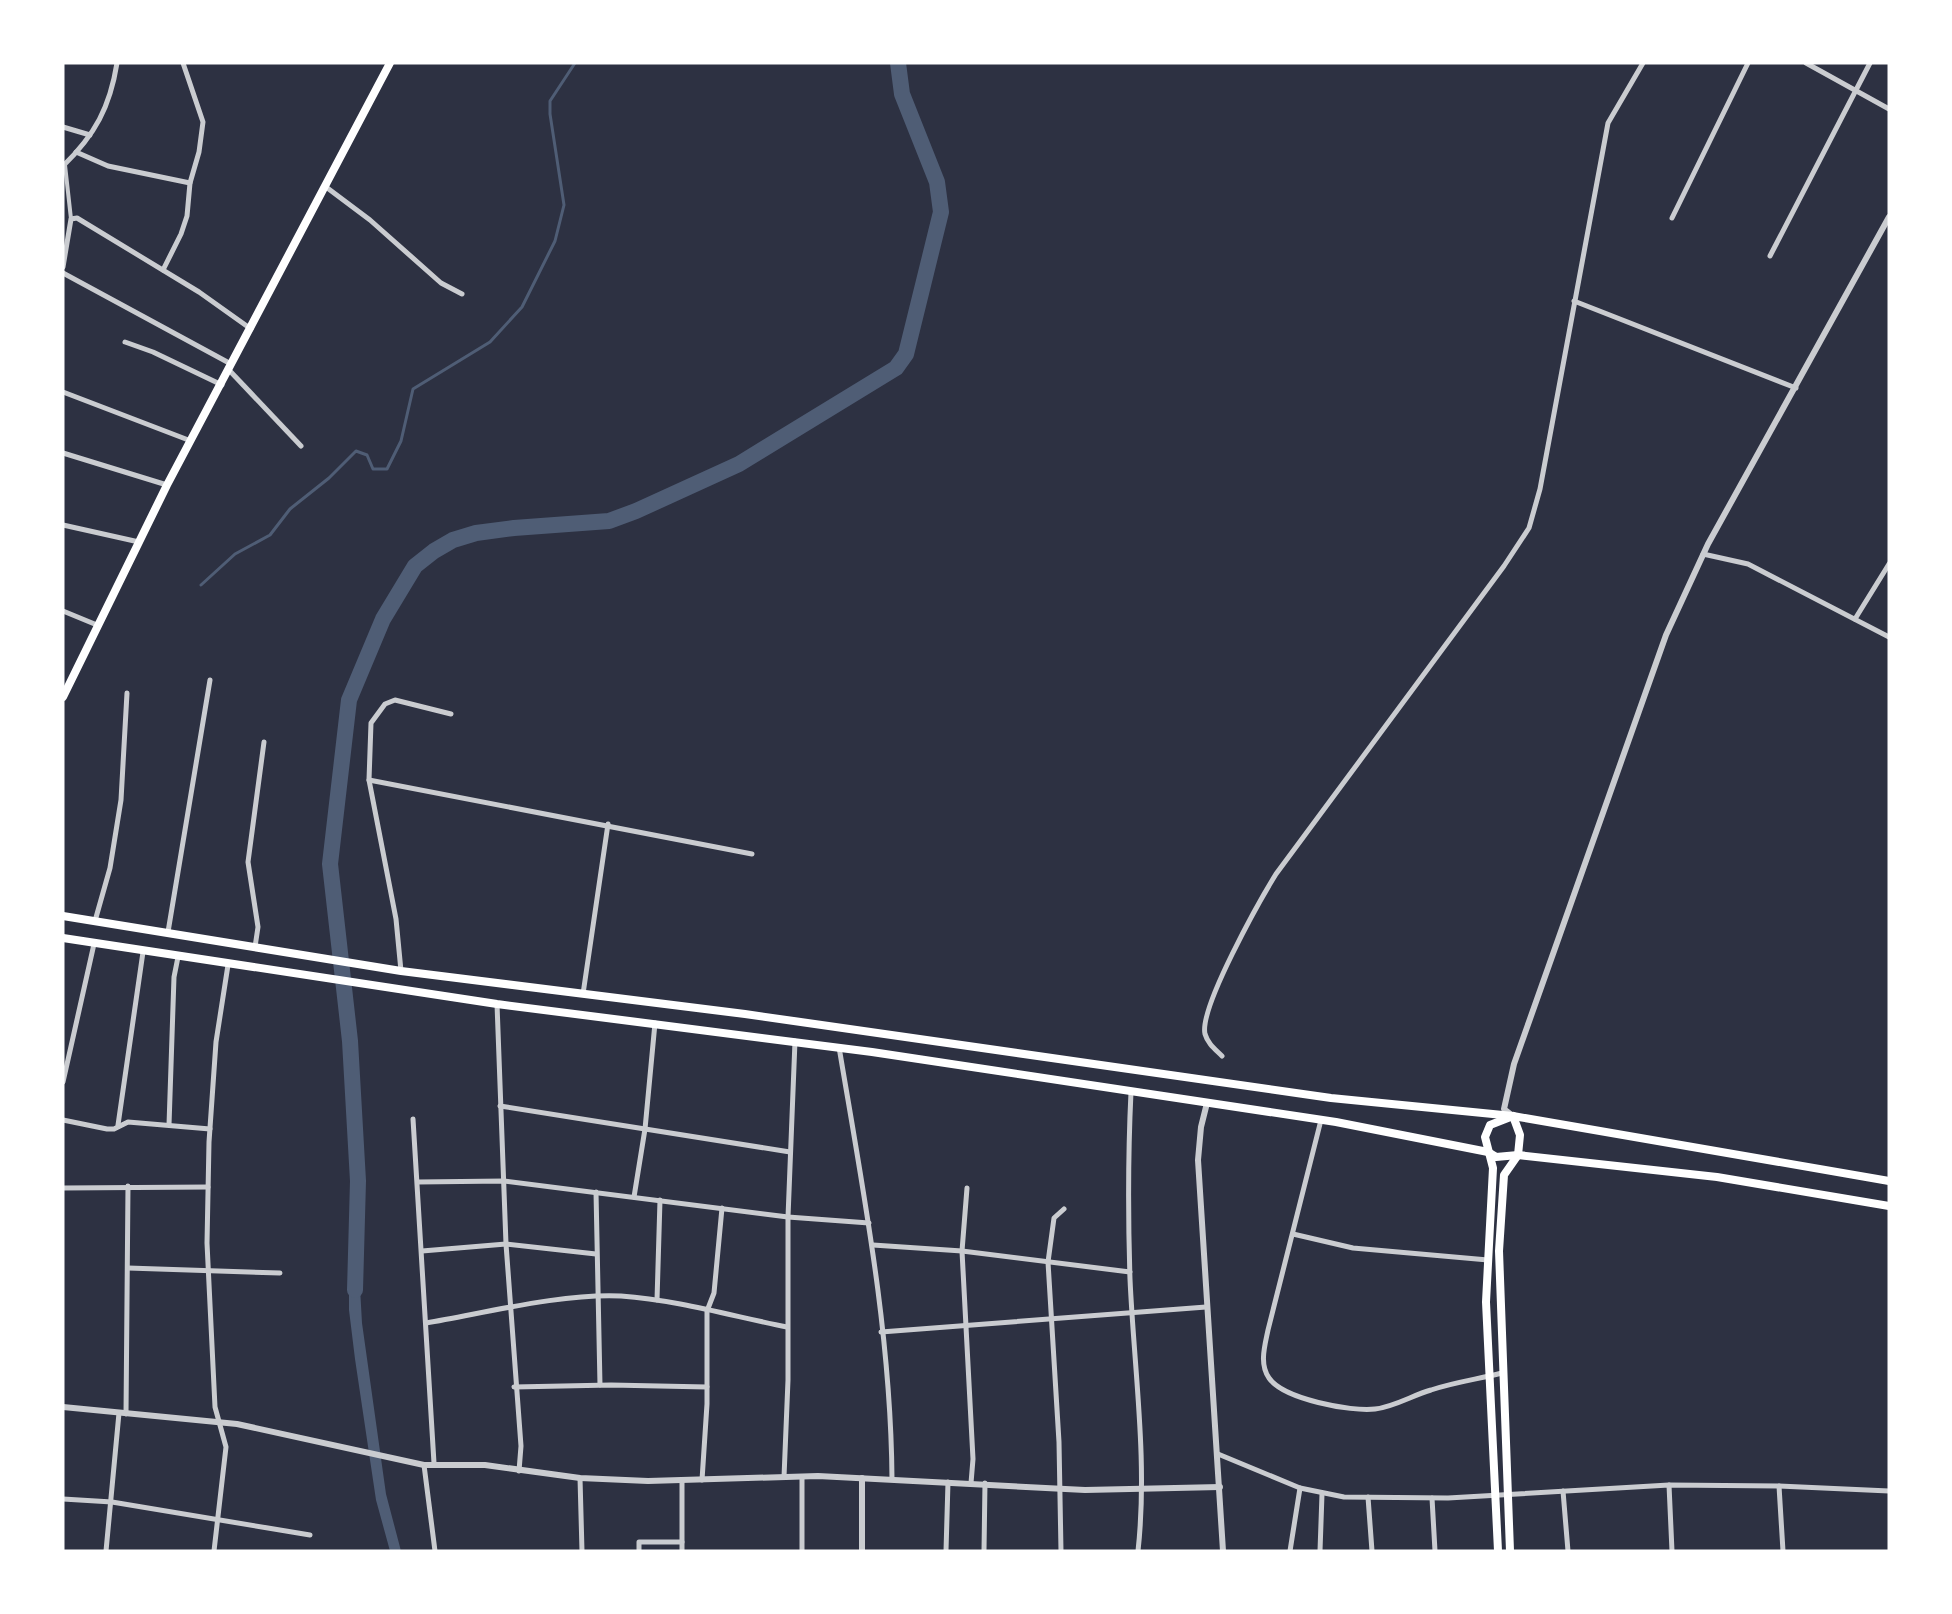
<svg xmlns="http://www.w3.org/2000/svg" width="1952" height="1614" font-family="'DejaVu Sans',sans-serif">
  <rect width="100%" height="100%" fill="#2d3142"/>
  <polygon fill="#4f5d75" points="355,1267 359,1270 362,1323 386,1494 401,1551 390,1551 376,1500 355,1359 349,1310 349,1271"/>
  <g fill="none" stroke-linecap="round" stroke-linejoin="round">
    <polyline stroke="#4f5d75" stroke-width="3" points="201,585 235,554 270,535 290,509 329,478 356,451 367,455 373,469 387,469 401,441 413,389 490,342 522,307 555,241 564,205 550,114 550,101 575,63"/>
    <polyline stroke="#4f5d75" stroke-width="16" points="355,1290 358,1181 350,1041 330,864 349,700 383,619 415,566 434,551 453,540 476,533 514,528 609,521 636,511 739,464 896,368 906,354 941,212 937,182 902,94 898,63"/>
    <polyline stroke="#caccd0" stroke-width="4" points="65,165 71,219"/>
    <g stroke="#caccd0" stroke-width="5">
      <polyline points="1806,63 1889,109"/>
      <polyline points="63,127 90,135"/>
      <polyline points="76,152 108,166 190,183"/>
      <path d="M63,166C95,135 110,107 117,63"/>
      <polyline points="326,187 370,220 441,283 462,294"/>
      <polyline points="1672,218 1748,63"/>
      <polyline points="1770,256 1870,63"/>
      <polyline points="63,267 71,219 77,218 199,292 251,329"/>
      <polyline points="163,270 181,234 187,216 190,183 199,152 203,122 183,63"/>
      <polyline points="63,273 231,364"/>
      <polyline points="1574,301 1796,388"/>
      <polyline points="125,342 153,352 222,385"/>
      <polyline points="229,370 301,446"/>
      <polyline points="63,392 191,441"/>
      <polyline points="63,453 167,485"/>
      <polyline points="63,525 139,542"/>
      <polyline points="1703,554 1748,564 1889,637"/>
      <polyline points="63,611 97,625"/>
      <polyline points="1855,619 1889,564"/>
      <polyline points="369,780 752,854"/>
      <polyline points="95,921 110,868 121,800 127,693"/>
      <polyline points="168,932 210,680"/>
      <polyline points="255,947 258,927 248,862 264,742"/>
      <polyline points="401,971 396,919 369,780 371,723 385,704 395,700 451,714"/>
      <polyline points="583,994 608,824"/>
      <polyline points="497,1004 506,1244 521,1446 519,1471"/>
      <path d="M839,1047C863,1190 891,1334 892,1479"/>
      <path d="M1222,1056C1215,1049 1208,1044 1205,1034C1199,1008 1260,900 1276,874L1504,566L1529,528L1540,489L1608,123L1643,63"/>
      <polyline points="63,1082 94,944"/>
      <path d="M1131,1092C1128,1154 1128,1217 1130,1279C1134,1369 1148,1461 1138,1551"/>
      <polyline points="500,1106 790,1152"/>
      <polyline points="413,1119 434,1463"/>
      <polyline points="63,1120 107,1129 114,1129 128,1122 210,1129"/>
      <path d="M1321,1120L1268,1330C1265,1345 1259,1364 1269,1378C1283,1399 1351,1412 1375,1409C1394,1407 1413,1395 1431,1390C1455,1382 1479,1379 1502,1373"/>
      <polyline points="118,1125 143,952"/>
      <polyline points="169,1125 174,977 178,957"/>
      <polyline points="418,1182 504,1181 788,1217 869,1223"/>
      <polyline points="63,1188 208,1187"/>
      <polyline points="967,1188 962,1251 973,1459 971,1483"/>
      <polyline points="596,1192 600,1385"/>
      <polyline points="634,1197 645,1129 655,1023"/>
      <polyline points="1293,1234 1353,1248 1488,1260"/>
      <polyline points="873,1245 962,1251 1130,1272"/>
      <polyline points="422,1251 506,1244 596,1254"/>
      <polyline points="128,1268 280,1273"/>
      <polyline points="657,1300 660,1200"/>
      <path d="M426,1323C485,1313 563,1293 621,1296C677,1300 732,1316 787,1327"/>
      <polyline points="881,1332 1206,1307"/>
      <polyline points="514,1387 611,1385 707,1387"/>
      <polyline points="126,1414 128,1186"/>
      <polyline points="1218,1454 1300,1488 1344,1497 1448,1498 1669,1485 1779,1486 1889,1491"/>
      <polyline points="424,1465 435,1551"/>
      <polyline points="784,1477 788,1380 788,1217 795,1041"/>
      <polyline points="580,1478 582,1551"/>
      <polyline points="682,1480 682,1551"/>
      <polyline points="702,1480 707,1404 707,1311 714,1293 722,1208"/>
      <polyline points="1669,1485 1672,1551"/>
      <polyline points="1779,1486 1783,1551"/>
      <polyline points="1563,1491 1568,1551"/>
      <polyline points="1368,1497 1372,1551"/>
      <polyline points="1432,1498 1435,1551"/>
      <polyline points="63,1499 112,1502 310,1535"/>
      <polyline points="106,1551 119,1413"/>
      <polyline points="214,1551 226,1447 215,1407 207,1243 209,1142 216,1042 228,965"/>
      <polyline points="639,1551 639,1542 682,1542"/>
      <polyline points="802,1551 802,1477"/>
      <polyline points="946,1551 948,1482"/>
      <polyline points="984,1551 985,1483"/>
      <polyline points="1061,1551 1059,1442 1048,1262 1054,1218 1064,1209"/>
      <polyline points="1290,1551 1300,1488"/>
      <polyline points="1320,1551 1322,1494"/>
    </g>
    <g stroke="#caccd0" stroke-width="6">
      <polyline points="1207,1103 1201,1127 1198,1160 1223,1551"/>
      <polyline points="1513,1116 1504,1109 1514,1064 1666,635 1708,544 1889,217"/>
      <polyline points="63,1407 237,1424 424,1465 485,1465 580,1478 648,1481 818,1476 1085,1490 1220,1487"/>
      <polyline points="862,1551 862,1478"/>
    </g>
    <g stroke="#fff" stroke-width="8">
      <polyline points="63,697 167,485 390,63"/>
      <polyline points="1498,1551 1486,1302 1493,1168 1485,1137 1490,1125 1513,1116 1520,1135 1518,1155 1504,1175 1499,1251 1510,1551"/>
    </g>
    <g stroke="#fff" stroke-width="8">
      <polyline points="63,916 401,971 745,1014 1331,1098 1513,1116 1889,1181"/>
      <polyline points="63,938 497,1004 872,1052 1336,1122 1488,1152 1496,1157 1518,1155 1717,1177 1889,1206"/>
    </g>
  </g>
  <rect width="1952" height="1614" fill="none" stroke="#ffffff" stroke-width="129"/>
</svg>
